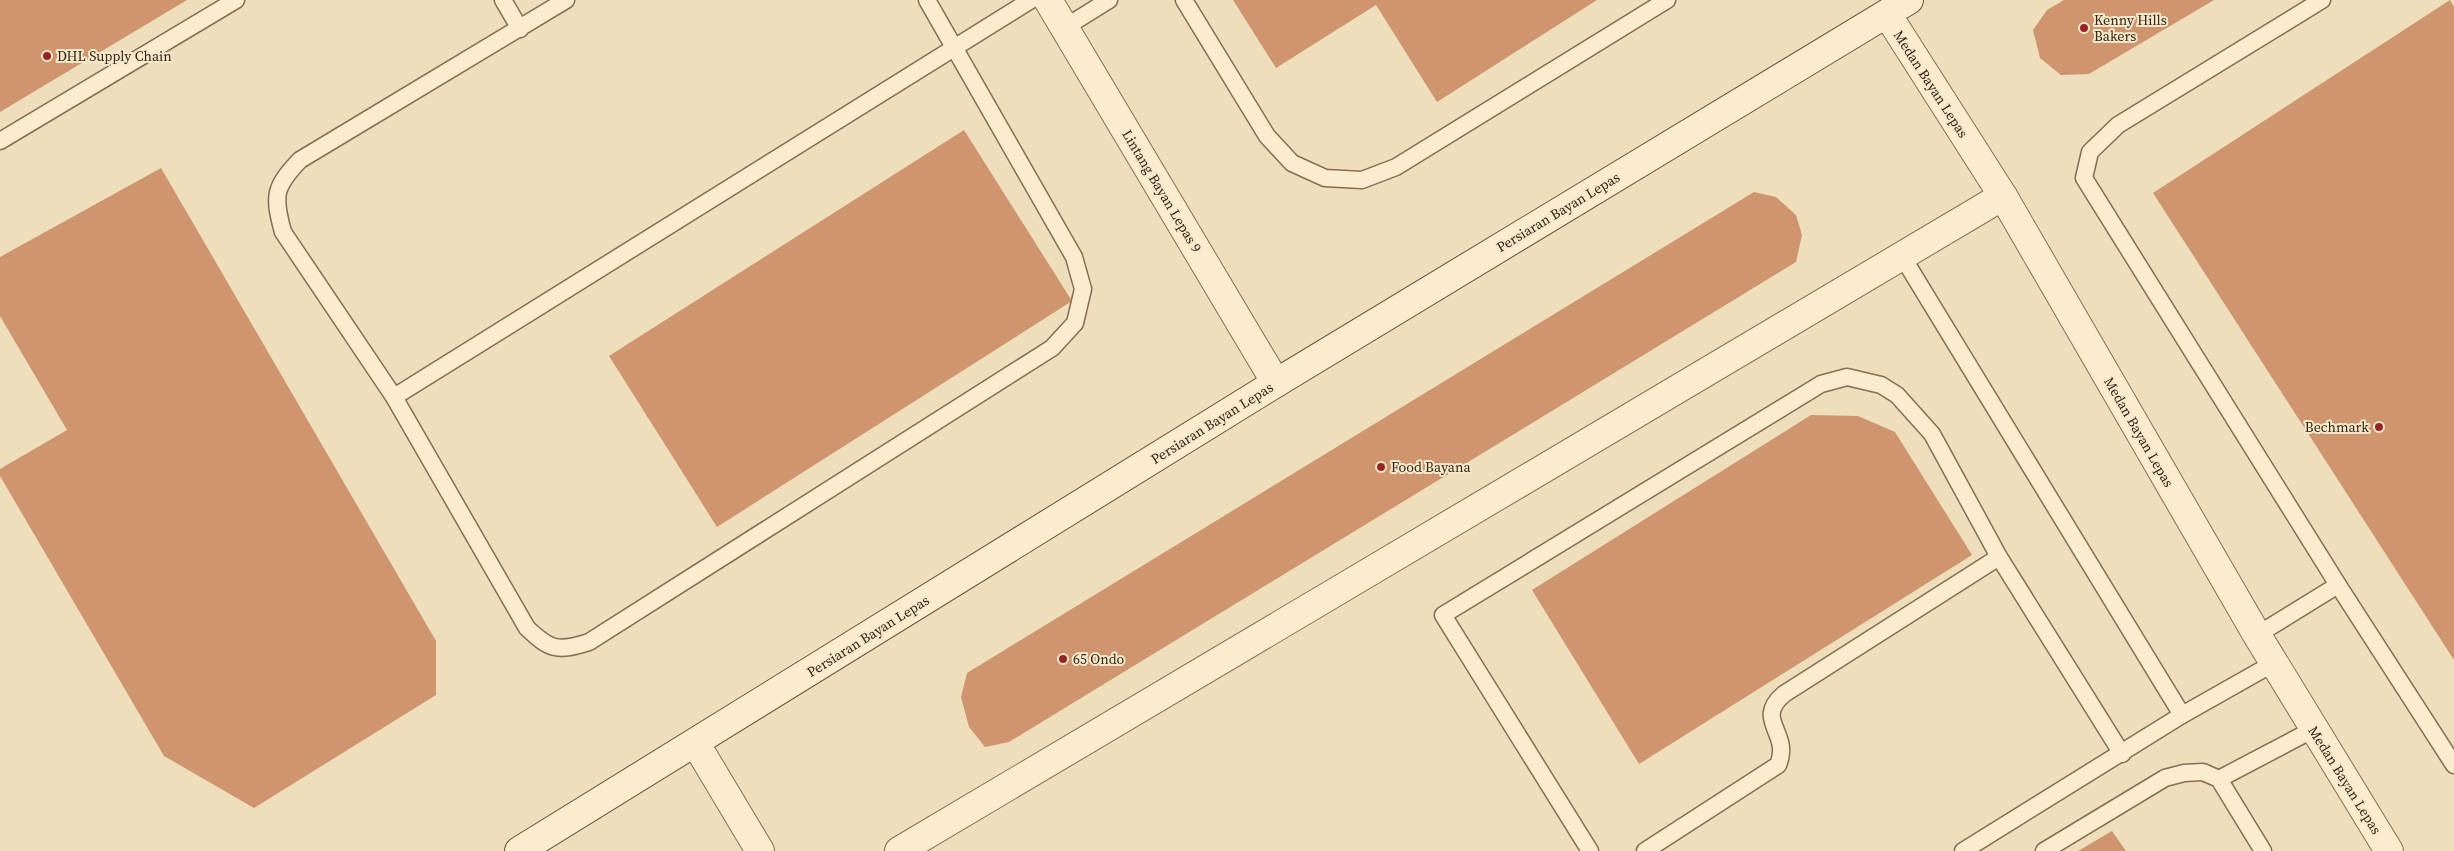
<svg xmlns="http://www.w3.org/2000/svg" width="2454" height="851" font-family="'Source Serif 4',serif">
  <rect width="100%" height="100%" fill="#efdebb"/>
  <g fill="#ce956f">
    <polygon points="0,0 187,0 0,112"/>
    <polygon points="1233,0 1597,0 1437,102 1376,5 1276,68"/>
    <polygon points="2064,0 2214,0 2089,74 2061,75 2040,58 2033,30 2047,10"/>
    <polygon points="2450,0 2454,7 2454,660 2153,193"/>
    <polygon points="964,130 1072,301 717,527 609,356"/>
    <polygon points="161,168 436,641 436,695 254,808 164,756 0,476 0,469 67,430 0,316 0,257"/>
    <polygon points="1754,192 1776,197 1796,215 1802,235 1796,262 1009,742 985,747 969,727 961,697 967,673"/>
    <polygon points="1811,415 1858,416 1895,432 1972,555 1639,764 1532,590"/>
    <polygon points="2112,831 2126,851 2078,851"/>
  </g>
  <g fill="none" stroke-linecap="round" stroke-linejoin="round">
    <g stroke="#866e54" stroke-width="19">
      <g id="lane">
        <polyline points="503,0 520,29"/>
        <path d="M566,0L300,160C274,187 273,196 283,232L394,397L527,628C550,650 558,652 589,642L1052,348L1075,323L1083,289L1074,257L927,0"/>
        <polyline points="1184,0 1267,136 1292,163 1325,178 1362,180 1396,167 1667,0"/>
        <polyline points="2322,0 2118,125 2090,152 2084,178 2338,585 2454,765"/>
        <polyline points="1064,28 1109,0"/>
        <polyline points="0,141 236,0"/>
        <polyline points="1902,256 2182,715"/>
        <polyline points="394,397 1031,0"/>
        <polyline points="2257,635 2338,585"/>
        <polyline points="2219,779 2314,729"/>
        <polyline points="1590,851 1443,615 1821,384 1847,377 1881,385 1897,395 1932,434 1999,557 2122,754"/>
        <path d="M1645,851L1778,765C1792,733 1753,720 1784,694L1999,557"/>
        <polyline points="1963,851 2182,715 2274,663"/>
        <polyline points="2044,851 2165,778 2184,773 2203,772 2219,779 2263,851"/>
      </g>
    </g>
    <g stroke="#866e54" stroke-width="30">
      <g id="street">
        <polyline points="1048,0 1276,383"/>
        <polyline points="1887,14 2003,196 2257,635 2389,851"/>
        <polyline points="696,744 760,851"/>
        <polyline points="899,851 2003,196"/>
      </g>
    </g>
    <g stroke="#674f38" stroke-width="30">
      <polyline id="secondary" points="519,851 1276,383 1909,0"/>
    </g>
    <use href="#lane" stroke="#faeccd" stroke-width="16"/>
    <use href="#street" stroke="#faeccd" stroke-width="28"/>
    <use href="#secondary" stroke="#faeccd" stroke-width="28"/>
  </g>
  <g fill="#962326" stroke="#f6e9ca" stroke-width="2">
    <circle cx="2084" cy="28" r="5"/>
    <circle cx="47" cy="56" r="5"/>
    <circle cx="2379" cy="427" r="5"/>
    <circle cx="1381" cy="467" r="5"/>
    <circle cx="1063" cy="659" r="5"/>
  </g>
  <g text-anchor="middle" stroke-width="4" stroke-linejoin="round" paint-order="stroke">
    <g font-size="14" fill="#34261a" stroke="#f6e9ca" text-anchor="start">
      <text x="2094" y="25">Kenny Hills<tspan x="2094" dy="16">Bakers</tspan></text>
      <text x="57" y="61">DHL Supply Chain</text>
      <text x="2369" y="432" text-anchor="end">Bechmark</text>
      <text x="1391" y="472">Food Bayana</text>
      <text x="1073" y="664">65 Ondo</text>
    </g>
    <g font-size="14" fill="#34261a" stroke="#f6e9ca">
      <text transform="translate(1931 84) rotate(57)" y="5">Medan Bayan Lepas</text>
      <text transform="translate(1162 191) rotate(59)" y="5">Lintang Bayan Lepas 9</text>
      <text transform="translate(1558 212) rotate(-31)" y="5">Persiaran Bayan Lepas</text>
      <text transform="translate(1212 423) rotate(-32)" y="5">Persiaran Bayan Lepas</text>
      <text transform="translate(2139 432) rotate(60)" y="5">Medan Bayan Lepas</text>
      <text transform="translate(868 636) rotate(-32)" y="5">Persiaran Bayan Lepas</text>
      <text transform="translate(2345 780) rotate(58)" y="5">Medan Bayan Lepas</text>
    </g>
  </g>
</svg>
